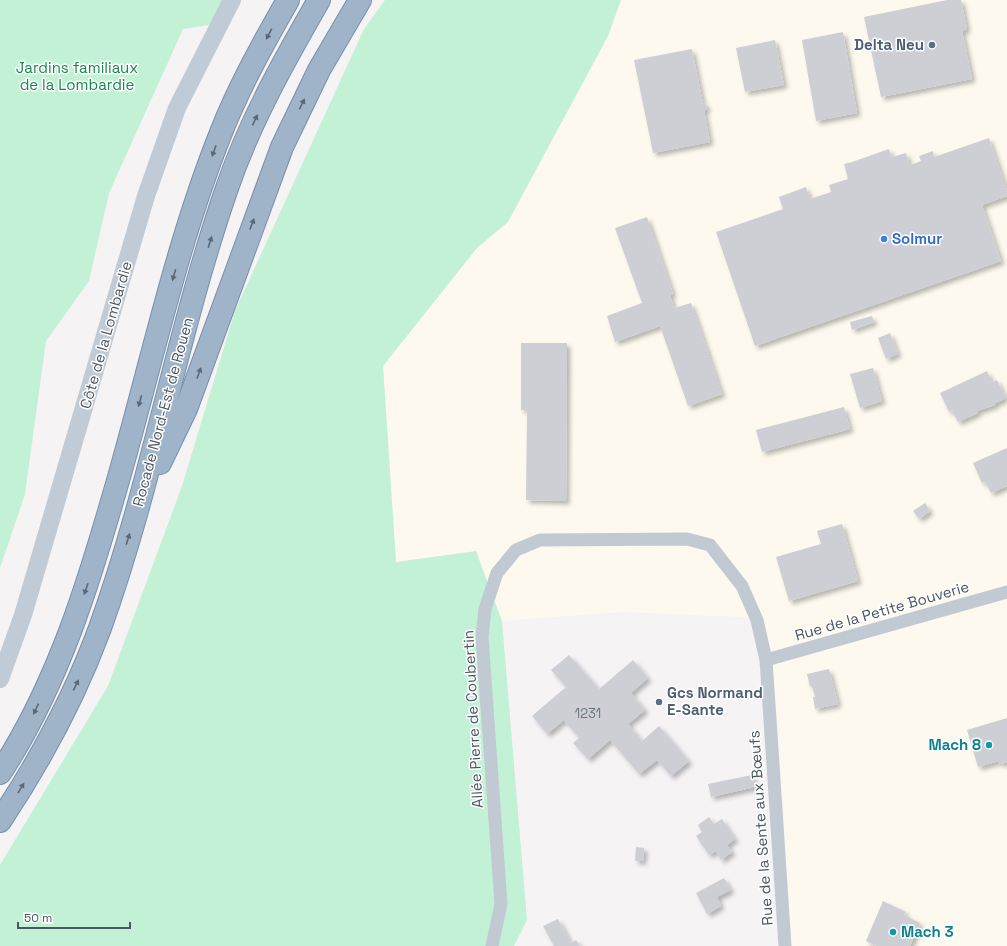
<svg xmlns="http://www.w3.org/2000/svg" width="1007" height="946" font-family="'Space Grotesk',sans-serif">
  <defs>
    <filter id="shadow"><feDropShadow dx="3.5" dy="3.5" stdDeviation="2" flood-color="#0004"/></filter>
  </defs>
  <rect width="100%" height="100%" fill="#f5f3f3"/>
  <polygon fill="#fdf9ef" points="621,0 1007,0 1007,946 791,946 778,723 769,653 760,618 624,612 502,621 476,552 396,562 383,366 477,248 508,221 608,36"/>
  <g fill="#c3f1d5">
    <polygon points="0,0 224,0 209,25 183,29 109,193 89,281 46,341 25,494 0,568"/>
    <polygon points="385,0 621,0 608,36 508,222 477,248 383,366 396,562 476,551 502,621 527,920 514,946 0,946 0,865 108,686 182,486 235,311 364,29"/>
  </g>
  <g fill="#cdcfd5" filter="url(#shadow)">
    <polygon points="947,0 961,0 967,29 962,31 972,79 881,97 864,17"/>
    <polygon points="843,32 857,113 816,121 802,40"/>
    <polygon points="775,40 784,85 745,92 736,48"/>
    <polygon points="692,49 703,104 706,103 707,109 704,110 710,142 653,153 634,60"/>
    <polygon points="989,138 1007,191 1007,196 982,205 1001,261 755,346 716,232 783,209 779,197 806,187 810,199 831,192 829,185 848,179 844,164 852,162 889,149 892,157 906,153 910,165 921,161 919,156 933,151 934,157"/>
    <polygon points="647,217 673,294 670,295 674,308 691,303 722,394 688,406 660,326 615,342 607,316 642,303 615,228"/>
    <polygon points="872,316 874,322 852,330 850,322"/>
    <polygon points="890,333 898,354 886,359 878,338"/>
    <polygon points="521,343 567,343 566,501 526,500 527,410 521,410"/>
    <polygon points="873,368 882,401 860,408 850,374"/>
    <polygon points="987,371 992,382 997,380 1006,398 994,404 995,405 977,411 978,413 958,422 952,410 949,412 940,393"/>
    <polygon points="844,407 850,429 762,452 756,430"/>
    <polygon points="1007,448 1007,486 991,493 985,481 982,483 973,463"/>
    <polygon points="925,503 930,511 919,519 913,511"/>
    <polygon points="842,524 858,581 789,601 776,557 821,544 817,531"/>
    <polygon points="569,655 599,689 633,660 648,678 631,693 645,710 628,724 642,741 659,726 689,761 671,776 657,760 639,774 610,740 588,759 573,743 579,738 564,720 547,734 532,716 566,687 551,670"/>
    <polygon points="829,669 838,704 815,709 813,697 815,697 812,686 810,687 807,674"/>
    <polygon points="1007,718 1007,762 1000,764 999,761 978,767 967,730"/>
    <polygon points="752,775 755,787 711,797 708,784"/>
    <polygon points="709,817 714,824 722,819 735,839 727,845 732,852 721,860 716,851 709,855 696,836 702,832 698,825"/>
    <polygon points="636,847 644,848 643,861 635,861"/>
    <polygon points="724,878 731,890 717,897 721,906 707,914 696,893"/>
    <polygon points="883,901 906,912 904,915 920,923 910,946 877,946 866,941"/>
    <polygon points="558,919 571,943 576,940 580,946 554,946 543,926"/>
  </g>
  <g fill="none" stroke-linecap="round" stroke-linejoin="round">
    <g stroke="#7690ad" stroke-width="24">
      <g id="trunk">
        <polyline points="160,463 186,409 282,147 319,70 360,0"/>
        <path d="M0,773C59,683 90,579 119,477C152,361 177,242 222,130C240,85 264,42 288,0"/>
        <path d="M0,821C40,761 75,696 100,628C152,484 177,332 227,188C250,121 284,61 319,0"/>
      </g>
    </g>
    <g stroke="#c1cad2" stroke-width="13">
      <polyline points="766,660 1007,592"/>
      <polyline points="492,946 501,904 482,637 485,609 497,573 516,550 540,540 687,539 710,545 742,586 757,620 766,660 785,946"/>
    </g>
    <polyline stroke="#c1cbd6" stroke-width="18" points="0,679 23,615 146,196 177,108 232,0"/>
    <use href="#trunk" stroke="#9fb4c9" stroke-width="22"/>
  </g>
  <defs><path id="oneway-solid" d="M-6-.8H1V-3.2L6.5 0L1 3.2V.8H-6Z"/></defs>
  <g fill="#5b6976">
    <use href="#oneway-solid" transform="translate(269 34) rotate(118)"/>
    <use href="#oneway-solid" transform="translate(302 104) rotate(-64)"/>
    <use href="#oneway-solid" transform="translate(255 120) rotate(-65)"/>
    <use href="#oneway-solid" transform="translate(214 151) rotate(110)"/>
    <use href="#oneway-solid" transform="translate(252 224) rotate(-69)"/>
    <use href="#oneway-solid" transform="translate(210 242) rotate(-73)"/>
    <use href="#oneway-solid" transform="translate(174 275) rotate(106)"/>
    <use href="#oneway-solid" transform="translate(199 373) rotate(-70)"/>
    <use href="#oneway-solid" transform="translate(140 401) rotate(105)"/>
    <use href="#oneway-solid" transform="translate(128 539) rotate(-73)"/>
    <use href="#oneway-solid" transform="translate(86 589) rotate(109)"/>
    <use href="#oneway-solid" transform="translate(76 685) rotate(-64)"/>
    <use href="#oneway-solid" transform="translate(36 709) rotate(115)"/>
    <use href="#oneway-solid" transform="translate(21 788) rotate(-59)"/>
  </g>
  <g fill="#5c6f8a" stroke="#fff" stroke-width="1.5">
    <circle cx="932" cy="45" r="4"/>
    <circle cx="659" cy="702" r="4"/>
  </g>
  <circle fill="#3f7fe0" stroke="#fff" stroke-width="1.5" cx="884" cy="239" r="4"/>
  <g fill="#0f9aa8" stroke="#fff" stroke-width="1.5">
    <circle cx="989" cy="745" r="4"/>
    <circle cx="893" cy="932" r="4"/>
  </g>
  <g text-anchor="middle" stroke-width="3" stroke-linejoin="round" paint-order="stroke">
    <g font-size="13" fill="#6b747e">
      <text x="588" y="718">1231</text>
    </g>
    <g font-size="15" font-weight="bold" fill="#4e5e75" stroke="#fff" text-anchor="end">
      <text x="924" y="50">Delta Neu</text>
      <text x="667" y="698" text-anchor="start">Gcs Normand<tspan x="667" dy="17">E-Sante</tspan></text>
    </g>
    <g font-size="15" fill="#17864f" stroke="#fff">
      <text x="77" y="73">Jardins familiaux<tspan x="77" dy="17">de la Lombardie</tspan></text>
    </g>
    <g font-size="15" font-weight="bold" fill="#366cbe" stroke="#fff" text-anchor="start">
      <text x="892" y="244">Solmur</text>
    </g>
    <g font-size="15" fill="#4a5661" stroke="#fff">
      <text transform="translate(106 335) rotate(-74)" y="5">Côte de la Lombardie</text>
      <text transform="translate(163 412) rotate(-75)" y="5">Rocade Nord-Est de Rouen</text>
      <text transform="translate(882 611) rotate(-16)" y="5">Rue de la Petite Bouverie</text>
      <text transform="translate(473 719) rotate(-93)" y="5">Allée Pierre de Coubertin</text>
      <text transform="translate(761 828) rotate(-94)" y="5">Rue de la Sente aux Bœufs</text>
    </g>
    <g font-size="15" font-weight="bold" fill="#0d838f" stroke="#fff" text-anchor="end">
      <text x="981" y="750">Mach 8</text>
      <text x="901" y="937" text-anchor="start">Mach 3</text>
    </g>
  </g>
  <path d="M18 922v6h112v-6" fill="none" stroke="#4a5661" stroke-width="2"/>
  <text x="24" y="922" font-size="12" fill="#4a5661" stroke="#ffffff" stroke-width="3" paint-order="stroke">50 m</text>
</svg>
